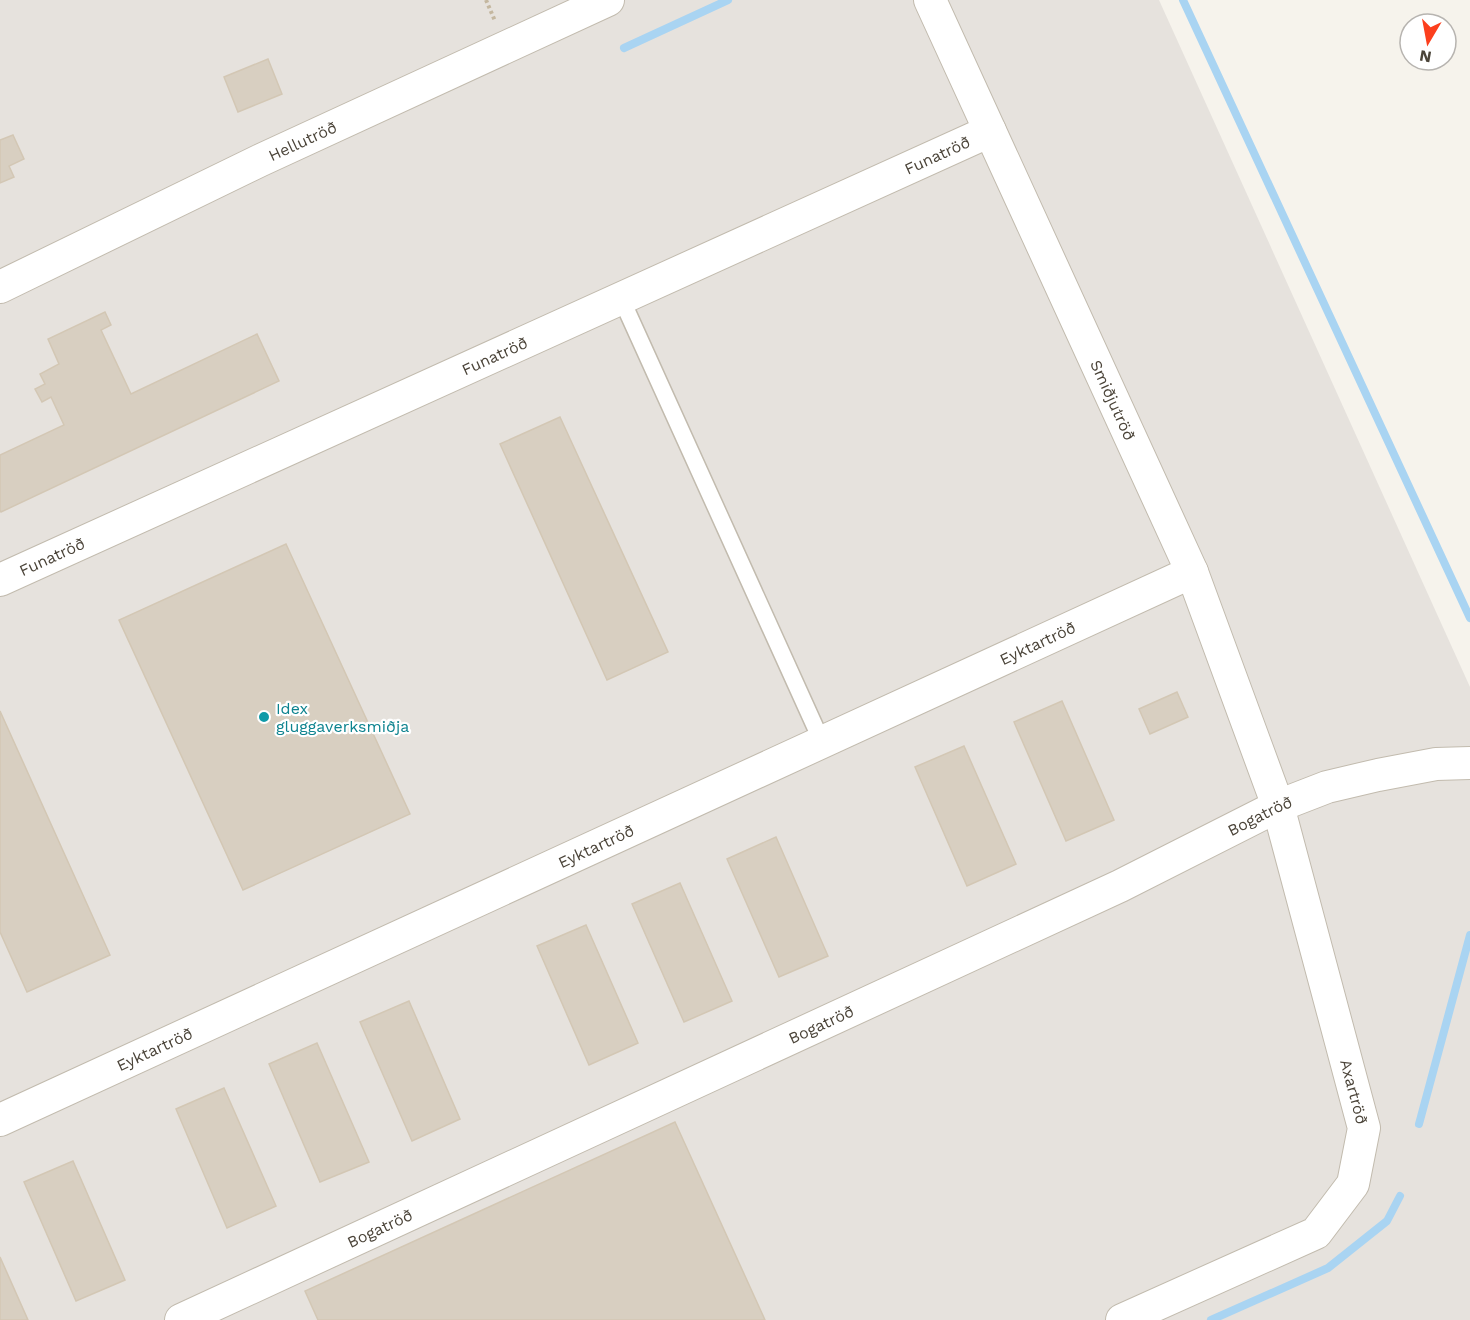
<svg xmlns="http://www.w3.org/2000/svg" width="1470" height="1320" font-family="'Work Sans',sans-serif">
  <rect width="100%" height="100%" fill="#f6f3ec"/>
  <polygon fill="#e6e2dd" points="0,0 1159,0 1470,687 1470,1320 0,1320"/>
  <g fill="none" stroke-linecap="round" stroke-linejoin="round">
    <g stroke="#a9d4f2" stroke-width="8">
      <polyline points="1183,0 1470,618"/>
      <polyline points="624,48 728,0"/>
      <polyline points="1419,1124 1470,935"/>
      <polyline points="1211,1320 1328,1268 1387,1221 1400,1196"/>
    </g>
  </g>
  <g fill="#d8cfc1" stroke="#d3c7b4" stroke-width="1.5">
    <polygon points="268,59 282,94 238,112 224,77"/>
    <polygon points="13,135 24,159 9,166 14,177 0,183 0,140"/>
    <polygon points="105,312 111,325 101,330 131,394 257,334 279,381 1,512 0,510 0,455 64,425 51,397 42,402 35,389 45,384 40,374 59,364 48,339"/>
    <polygon points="560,417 668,652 607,680 500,444"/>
    <polygon points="286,544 410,814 243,890 119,620"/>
    <polygon points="1177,692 1188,717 1150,734 1139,709"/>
    <polygon points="1062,701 1114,820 1066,841 1014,722"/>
    <polygon points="0,711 110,955 27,992 0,932"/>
    <polygon points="964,746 1016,864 967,886 915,767"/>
    <polygon points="776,837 828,956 779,977 727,859"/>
    <polygon points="680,883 732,1001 684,1022 632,904"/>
    <polygon points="586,925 638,1043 589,1065 537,946"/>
    <polygon points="409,1001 460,1119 412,1141 360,1022"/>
    <polygon points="317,1043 369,1162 320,1182 269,1064"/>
    <polygon points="224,1088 276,1206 227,1228 176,1109"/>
    <polygon points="675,1122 765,1320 318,1320 305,1291"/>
    <polygon points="73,1161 125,1280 76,1301 24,1182"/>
    <polygon points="0,1257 28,1320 0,1320"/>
  </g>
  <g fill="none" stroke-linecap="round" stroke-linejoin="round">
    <g stroke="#c2bbae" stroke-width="19">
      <polyline id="lane" points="621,298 822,742"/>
    </g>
    <g stroke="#c2bbae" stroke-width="34">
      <g id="street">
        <path id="s1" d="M930,0L1192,572L1278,806L1364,1128L1353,1184L1316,1233L1122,1320"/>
        <path id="s2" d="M0,287L261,160L608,0"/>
        <path id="s3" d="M0,580L990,131"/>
        <path id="s4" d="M0,1120L1192,572"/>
        <path id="s5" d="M181,1320L1120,886L1278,806L1327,787L1378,775L1436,764L1470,763"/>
      </g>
    </g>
    <polyline stroke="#c4b79f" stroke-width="4" stroke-dasharray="3 3" stroke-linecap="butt" points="486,0 495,21"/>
    <use href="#lane" stroke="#fff" stroke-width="16"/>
    <use href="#street" stroke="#fff" stroke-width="32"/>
  </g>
  <circle fill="#0f9aa8" stroke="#fff" stroke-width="2" cx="264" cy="717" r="6"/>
  <g text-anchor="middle" stroke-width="4.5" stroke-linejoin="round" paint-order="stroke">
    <g font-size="16" fill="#4b4439" stroke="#fff">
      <text dy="6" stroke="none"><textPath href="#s2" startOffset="336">Hellutröð</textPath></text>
      <text dy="6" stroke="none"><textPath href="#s3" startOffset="1029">Funatröð</textPath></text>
      <text dy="6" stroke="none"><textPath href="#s3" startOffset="543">Funatröð</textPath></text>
      <text dy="6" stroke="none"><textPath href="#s1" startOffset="440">Smiðjutröð</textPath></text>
      <text dy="6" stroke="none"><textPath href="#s3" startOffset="57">Funatröð</textPath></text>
      <text dy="6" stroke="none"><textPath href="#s4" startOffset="1142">Eyktartröð</textPath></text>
      <text dy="6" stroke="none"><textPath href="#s5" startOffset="1191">Bogatröð</textPath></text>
      <text dy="6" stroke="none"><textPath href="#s4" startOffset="656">Eyktartröð</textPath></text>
      <text dy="6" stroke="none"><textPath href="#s5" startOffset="705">Bogatröð</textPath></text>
      <text dy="6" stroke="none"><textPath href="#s4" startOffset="170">Eyktartröð</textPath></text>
      <text dy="6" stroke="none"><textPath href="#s1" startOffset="1174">Axartröð</textPath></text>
      <text dy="6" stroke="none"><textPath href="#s5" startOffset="219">Bogatröð</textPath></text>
    </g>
    <g font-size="16" fill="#0d838f" stroke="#fff" text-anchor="start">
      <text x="276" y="714">Idex<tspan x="276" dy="18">gluggaverksmiðja</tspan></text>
    </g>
  </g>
  <g transform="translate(1428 42) rotate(190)"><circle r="28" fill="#ffffff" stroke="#b7b4b0" stroke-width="1.5"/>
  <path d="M0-4.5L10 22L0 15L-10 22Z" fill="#fc3f1d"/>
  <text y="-9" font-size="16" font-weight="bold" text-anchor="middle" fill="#4b4439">N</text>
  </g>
</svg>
